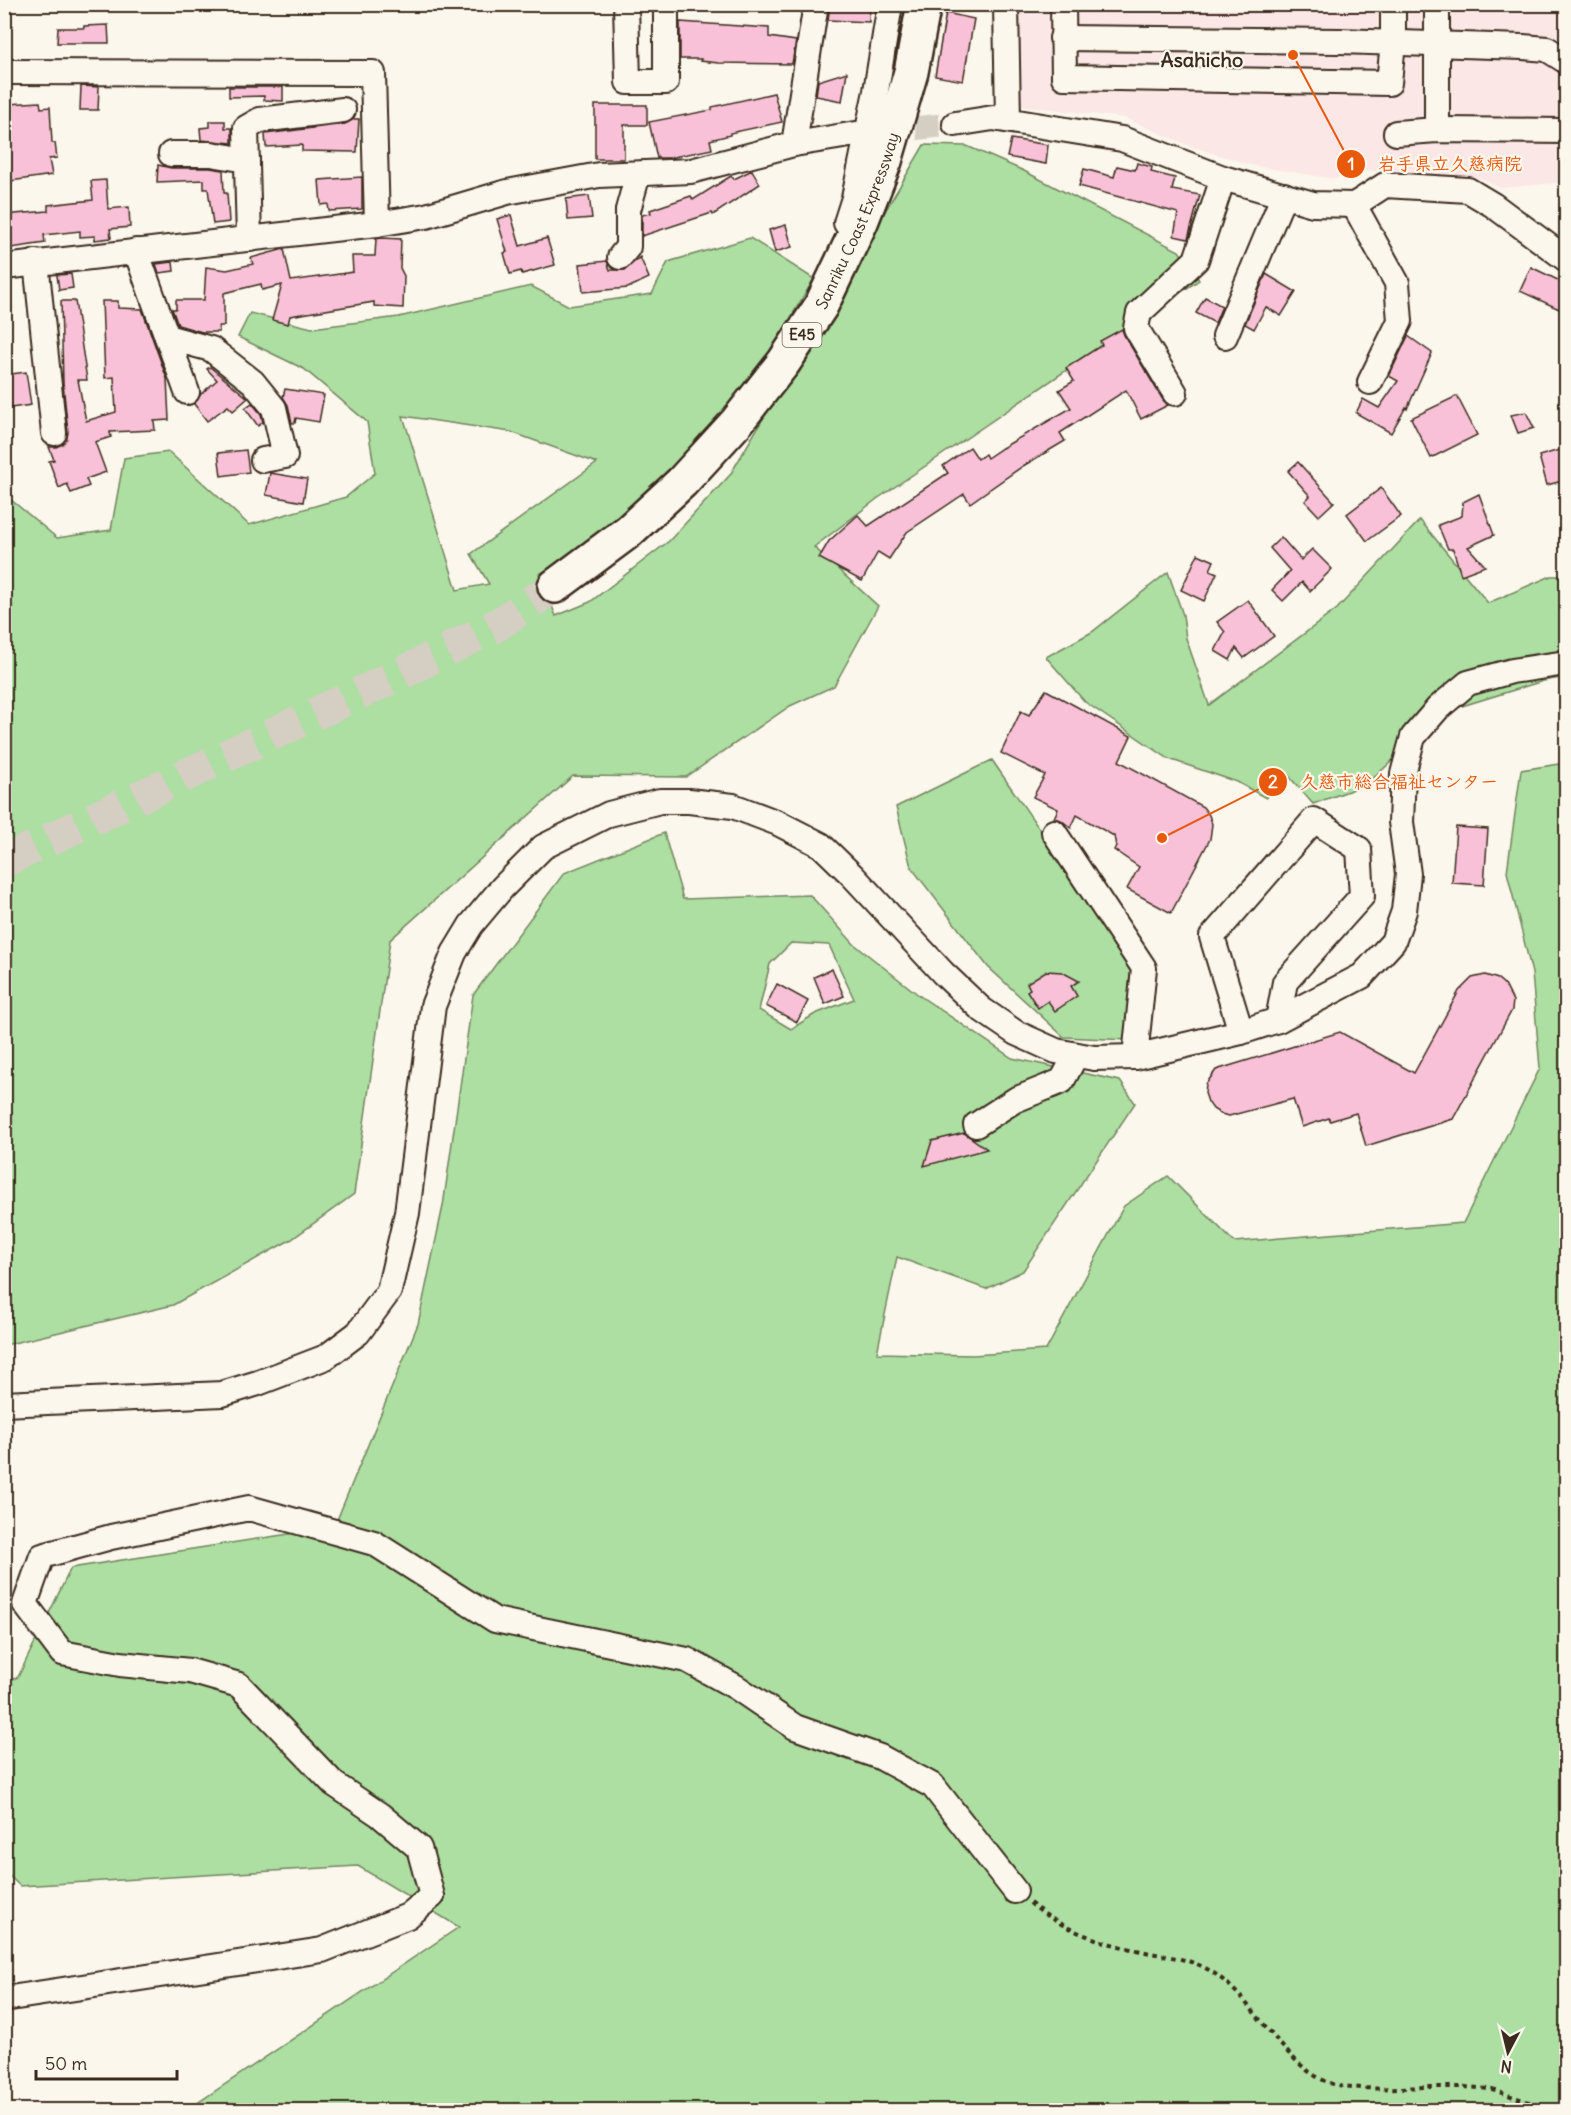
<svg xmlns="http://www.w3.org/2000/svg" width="1571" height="2115" font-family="Delius,'Klee One',sans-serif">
  <rect width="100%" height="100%" fill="#fbf7ec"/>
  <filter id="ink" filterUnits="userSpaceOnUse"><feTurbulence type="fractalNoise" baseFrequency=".0167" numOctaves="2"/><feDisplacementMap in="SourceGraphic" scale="12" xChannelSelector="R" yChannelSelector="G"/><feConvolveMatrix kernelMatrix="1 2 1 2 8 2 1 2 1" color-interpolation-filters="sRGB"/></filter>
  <g filter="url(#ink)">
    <polygon fill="#fae7e6" points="1020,5 1566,5 1566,182 1500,188 1481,178 1356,170 1334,179 1250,165 1190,146 1125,118 1018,105"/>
    <g fill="#acdfa1" stroke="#748460" stroke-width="1.5" fill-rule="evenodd">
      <path d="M924,145L967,146L1024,171L1179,251L1199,280L877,499L814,547L878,606L834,686L790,706L686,777L573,776L390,940L354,1194L292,1239L173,1305L5,1345L4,494L57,538L111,530L124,458L169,452L249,525L346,497L375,473L367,422L304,369L238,337L250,313L312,328L399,317L531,286L569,306L652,294L668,262L750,238L814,279L744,395L642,498L555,566L539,574L556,616L590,602L669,541L730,475ZM403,416L511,432L597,463L471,554L489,584L457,590Z"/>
      <polygon points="1420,520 1488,603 1551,576 1566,576 1566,677 1543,681 1446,711 1367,784 1313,804 1287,774 1266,798 1237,782 1169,759 1085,702 1046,657 1092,632 1168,572 1183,615 1186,638 1209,705 1337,609"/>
      <polygon points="992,760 1136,970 1128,1040 1064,1037 988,967 911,867 896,807"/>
      <path d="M1566,763V2110H187L459,1927L358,1866L20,1886L5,1872L4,1683L18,1677L71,1568L334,1527L418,1324L443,1206L473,995L564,873L664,833L683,899L810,895L854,944L920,996L1012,1058L1120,1081L1135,1103L1023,1271L986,1289L897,1257L877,1353L973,1355L1046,1350L1124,1206L1168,1176L1234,1242L1463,1223L1540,1068L1532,973L1507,872L1521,770ZM791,943L829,945L854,999L815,1014L791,1029L759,1010L770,964Z"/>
    </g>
    <g fill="#f9c1d7" stroke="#3b2a1e" stroke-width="1.5">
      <polygon points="830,4 870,4 869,22 828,20"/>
      <polygon points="946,13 974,19 963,81 935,76"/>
      <polygon points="680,22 769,28 769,37 796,41 792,64 719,63 700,61 701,59 680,59"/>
      <polygon points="108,25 109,43 57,43 58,28 84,28 84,26"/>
      <polygon points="847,72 842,101 816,96 818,81"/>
      <polygon points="81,86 99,87 98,110 80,110"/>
      <polygon points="229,87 283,87 283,101 264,100 264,96 229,97"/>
      <polygon points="774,93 782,122 730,133 730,135 710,140 712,149 669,158 657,158 649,122 712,110 712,107"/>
      <polygon points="40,102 41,108 50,107 52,143 55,143 57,158 49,159 52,175 4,182 4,117 9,117 8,104"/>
      <polygon points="595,105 647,105 647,125 624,125 624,159 595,159"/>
      <polygon points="354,119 359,119 357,152 302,151 302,145 266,147 265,134 345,124"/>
      <polygon points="210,121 225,121 225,128 232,128 232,143 201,140 200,128 210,127"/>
      <polygon points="1011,139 1048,145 1046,164 1007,157"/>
      <polygon points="1137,163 1152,167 1151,172 1175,178 1172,190 1200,195 1188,239 1174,236 1178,213 1079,186 1084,169 1114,177 1117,166 1135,170"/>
      <polygon points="158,165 171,168 210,168 223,170 224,193 227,193 229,222 213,224 208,189 204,189 204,180 157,182"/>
      <polygon points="752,170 760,184 713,215 712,213 642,236 642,215 651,213 650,210 691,196 693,200 731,176 734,179"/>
      <polygon points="362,177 362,209 329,211 328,204 321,205 319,180"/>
      <polygon points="106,180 108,209 129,207 130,227 110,229 111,238 95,240 95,236 80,237 80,231 44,235 45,243 4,249 4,215 48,211 48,205 93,200 91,181"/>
      <polygon points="589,196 592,218 568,220 566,199"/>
      <polygon points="511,215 520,246 547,238 555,265 522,274 521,271 510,274 504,253 507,252 497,219"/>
      <polygon points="786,225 792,247 775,252 769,230"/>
      <polygon points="382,238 401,239 400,268 404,276 403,308 374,306 374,302 290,316 288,324 272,320 282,285 262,290 261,284 224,293 224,326 219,326 219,332 202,332 178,325 172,309 176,309 176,300 204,300 206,267 227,270 253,264 251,258 284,249 291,281 353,272 352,256 375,256 376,239"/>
      <polygon points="640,257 649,278 628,288 583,292 580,264 607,261 610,270 625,270"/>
      <polygon points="173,262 174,271 159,273 156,264"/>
      <polygon points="1531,267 1566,284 1566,294 1559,309 1520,291"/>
      <polygon points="71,274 73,288 59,290 57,275"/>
      <polygon points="1266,274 1296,292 1281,316 1266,307 1254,329 1245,324"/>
      <polygon points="1205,297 1222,306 1215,323 1196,313"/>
      <polygon points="61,301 75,301 87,380 78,380 86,421 116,412 114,377 105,378 102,301 118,301 118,308 142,309 167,379 169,420 154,421 155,430 110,432 111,437 95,442 106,472 86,479 89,486 71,493 67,484 59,488 49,461 54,460 49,447 56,447 63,444 67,438 68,432 63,383"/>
      <polygon points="1122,329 1124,335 1163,400 1168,405 1141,419 1126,390 1060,433 1065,441 1023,466 970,503 964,494 907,532 889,559 878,552 862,581 819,558 829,541 858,515 868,526 948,473 943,466 970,447 978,459 985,454 987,458 1002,448 1071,408 1059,390 1074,381 1066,368 1102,345 1100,341"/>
      <polygon points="1408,336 1432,353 1407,409 1406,407 1391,433 1356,413 1363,399 1379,408 1398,381 1389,376"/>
      <polygon points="210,367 248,398 233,411 228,406 207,421 194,404 201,394 217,380 207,369"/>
      <polygon points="26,372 31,405 4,409 4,375"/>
      <polygon points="285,389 324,395 319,422 296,418 295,423 292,423 288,405 283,397"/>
      <polygon points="1457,396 1477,435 1431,458 1411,418"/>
      <polygon points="252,403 261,414 263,422 258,426 245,408"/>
      <polygon points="1526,412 1534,428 1518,433 1511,415"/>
      <polygon points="1566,448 1566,480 1547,485 1539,456"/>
      <polygon points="246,450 249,472 221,476 218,453"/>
      <polygon points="1298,462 1334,502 1319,516 1305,501 1310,496 1288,471"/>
      <polygon points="270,473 307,479 303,502 266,495"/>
      <polygon points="1381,488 1401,516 1367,541 1347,514"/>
      <polygon points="1479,494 1494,535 1468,547 1485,566 1461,575 1453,549 1448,549 1438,525 1462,516 1463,502"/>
      <polygon points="1281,537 1301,560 1312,549 1332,569 1310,591 1302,582 1283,601 1272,590 1290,571 1270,548"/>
      <polygon points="1198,554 1214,561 1210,570 1217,573 1204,601 1181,590"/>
      <polygon points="1248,600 1274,636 1244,658 1236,648 1230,660 1215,651 1225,632 1217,622"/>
      <polygon points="1046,690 1131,736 1119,761 1203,807 1209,815 1212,824 1210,839 1171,913 1127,889 1139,867 1114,850 1116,846 1114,836 1077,815 1071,828 1061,820 1054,818 1058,809 1033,797 1045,775 1001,753 1021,711 1029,715"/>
      <polygon points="1456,827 1488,829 1484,885 1452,883"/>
      <polygon points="832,969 844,996 825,1004 814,977"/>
      <polygon points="1046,971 1062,972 1079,981 1071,986 1077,996 1055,1011 1048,1001 1038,1008 1027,991 1030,989 1027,983"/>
      <polygon points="1485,975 1498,979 1505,985 1513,1001 1512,1010 1453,1119 1366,1146 1356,1113 1330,1121 1329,1118 1302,1127 1293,1099 1229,1116 1221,1114 1213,1109 1208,1102 1205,1093 1206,1084 1216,1070 1340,1032 1414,1073 1459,991 1472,978"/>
      <polygon points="777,984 808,1001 797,1022 766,1006"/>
      <polygon points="964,1133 987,1149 924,1166 932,1141"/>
    </g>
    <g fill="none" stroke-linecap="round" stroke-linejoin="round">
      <polyline stroke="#d5cec3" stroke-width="24" stroke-dasharray="24 12" stroke-linecap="butt" points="880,132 955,124"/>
      <polyline stroke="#d5cec3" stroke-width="33" stroke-dasharray="33 16" stroke-linecap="butt" points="4,861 406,671 497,625 555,586"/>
      <g stroke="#3b2a1e" stroke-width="28">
        <g id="minor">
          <polyline points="626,4 628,82 666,82 666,4"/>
          <polyline points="1006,4 1008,120"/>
          <polyline points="1063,4 1064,77 1389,83 1393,42 1393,4"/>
          <polyline points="1062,38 1339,41 1523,47 1547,49 1566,61"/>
          <polyline points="4,72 373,73 377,224"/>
          <polyline points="955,124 993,118 1122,139 1223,178 1313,204 1354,205 1385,185 1468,190 1493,205 1566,259"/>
          <polyline points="1437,130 1437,4"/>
          <polyline points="1396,133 1437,130 1566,131"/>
          <polyline points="794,144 816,4"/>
          <polyline points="171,154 211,154 247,160"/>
          <polyline points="1354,205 1397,283 1400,321 1370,382"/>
          <polyline points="846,223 854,198 876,91 890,4"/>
          <polyline points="249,239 246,128 260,120 343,110"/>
          <polyline points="136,251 187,392"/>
          <polyline points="620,257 628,247 628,210 638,174"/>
          <polyline points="36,262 54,433"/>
          <polyline points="4,267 377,224 426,216 507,192 599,175 691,171 794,144 856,134"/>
          <polyline points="1225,336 1284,195"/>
          <polyline points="167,337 211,349 253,382 274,408 285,456 263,460"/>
          <polyline points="1175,393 1136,328 1139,313 1196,260 1223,178"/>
          <polyline points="1054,832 1144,968 1135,1057"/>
          <polyline points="1241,1032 1212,937 1314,820 1359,849 1362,896 1285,982 1278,1020"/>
          <polyline points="976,1125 1015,1100 1062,1081 1076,1055"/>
          <polyline points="4,1404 222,1394 258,1383 326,1357 358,1333 389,1291 407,1213 433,1006 454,953 471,925 502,888 543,847 609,814 660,801 689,801 733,806 778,823 821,845 852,875 943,973 981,1009 1016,1033 1056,1051 1094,1058 1135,1057 1241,1032 1278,1020 1362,976 1393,942 1404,911 1408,874 1401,822 1403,774 1413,737 1438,708 1468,683 1512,671 1566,663"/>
          <polyline points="4,1999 322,1950 408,1916 432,1896 419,1848 380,1815 334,1784 239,1685 190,1671 120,1664 62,1653 25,1604 42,1556 111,1537 249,1508 374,1543 495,1620 687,1660 736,1687 795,1727 880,1757 933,1786 1015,1891"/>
        </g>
      </g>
      <g stroke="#3b2a1e" stroke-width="38">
        <g id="highway">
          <path id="s1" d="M555,586L629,531L682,482L736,423L784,362L821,306L861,222L885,161L911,72L924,4"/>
        </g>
      </g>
      <path stroke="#3b2a1e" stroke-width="4" stroke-dasharray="4.5 4.5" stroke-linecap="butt" d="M1030,1903C1062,1930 1101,1943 1141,1951C1163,1956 1188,1958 1207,1969C1254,1994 1286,2075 1338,2085C1374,2092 1411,2086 1447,2087C1461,2087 1479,2087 1492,2090C1513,2096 1533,2104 1553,2110"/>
      <use href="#minor" stroke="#fbf7ec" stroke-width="24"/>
      <use href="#highway" stroke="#fbf7ec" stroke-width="33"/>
    </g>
  </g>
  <g text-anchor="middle" stroke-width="4.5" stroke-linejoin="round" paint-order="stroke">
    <rect fill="#fbf7ec" stroke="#75685c" stroke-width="1.5" x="782.5" y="323" width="39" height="24" rx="4.5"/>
    <g font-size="15" font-weight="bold" fill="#3b2a1e">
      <text x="802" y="340">E45</text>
    </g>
    <g font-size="16" fill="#3b2a1e" stroke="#fbf7ec">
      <text dy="6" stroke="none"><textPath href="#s1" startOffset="482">Sanriku Coast Expressway</textPath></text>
    </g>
    <g font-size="20" font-weight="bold" fill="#3b2a1e" stroke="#fbf7ec">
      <text x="1202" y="67">Asahicho</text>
    </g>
  </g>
  <path fill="none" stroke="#e8590c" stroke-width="2" d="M1293 55L1351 164M1162 838L1273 782"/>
  <g fill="#e8590c" stroke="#fbf7ec" stroke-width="2">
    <circle cx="1293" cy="55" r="6"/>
    <circle cx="1162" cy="838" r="6"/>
    <circle cx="1351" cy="164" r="15"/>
    <circle cx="1273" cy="782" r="15"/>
  </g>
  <g font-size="18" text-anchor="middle" font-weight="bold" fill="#fff">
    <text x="1351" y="170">1</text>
    <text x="1273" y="788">2</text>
  </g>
  <g font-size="18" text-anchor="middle" font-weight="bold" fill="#e8590c" stroke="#fbf7ec" stroke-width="4.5" stroke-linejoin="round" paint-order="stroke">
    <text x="1450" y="170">岩手県立久慈病院</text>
    <text x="1399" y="788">久慈市総合福祉センター</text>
  </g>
  <rect width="1571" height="2115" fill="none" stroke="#fbf7ec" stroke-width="24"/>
  <rect x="12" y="12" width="1547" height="2091" fill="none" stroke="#3b2a1e" stroke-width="2" filter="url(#ink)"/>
  <g transform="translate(1508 2052) rotate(187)" stroke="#fbf7ec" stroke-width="4.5" paint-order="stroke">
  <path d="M0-4.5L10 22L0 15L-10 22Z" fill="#3b2a1e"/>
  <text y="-9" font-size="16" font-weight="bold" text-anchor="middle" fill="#3b2a1e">N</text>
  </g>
  <path d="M36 2070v9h141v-9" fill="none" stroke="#3b2a1e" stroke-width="3"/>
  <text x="45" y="2070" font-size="18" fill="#3b2a1e" stroke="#fbf7ec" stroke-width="4.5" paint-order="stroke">50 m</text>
</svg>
